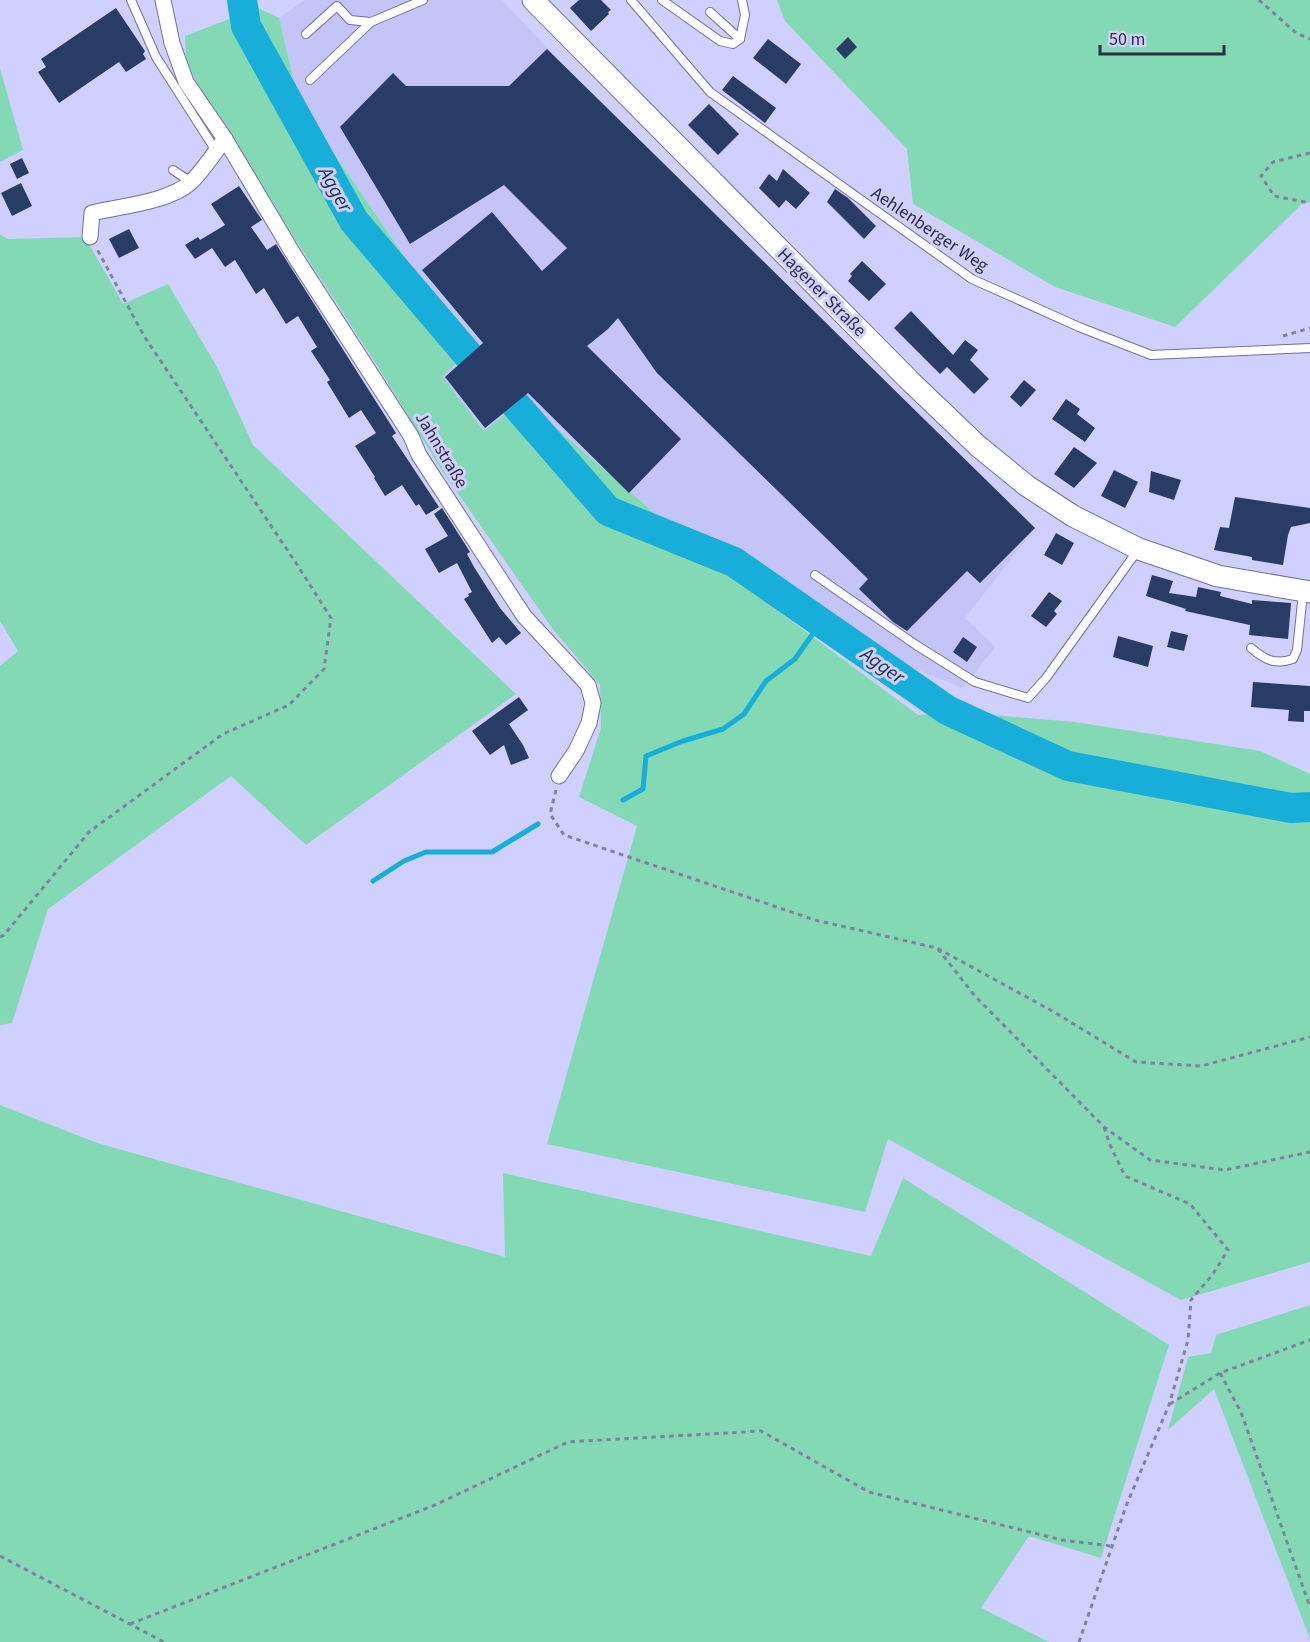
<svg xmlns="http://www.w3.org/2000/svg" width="1310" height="1642" font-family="'Source Sans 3',sans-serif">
  <rect width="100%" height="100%" fill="#cfd0fd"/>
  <polygon fill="#c4c4f6" points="305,0 502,0 592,95 1035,528 965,618 995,647 963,688 880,655 705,557 524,400 485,431 442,376 475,347 406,259 318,130 294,82 279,18"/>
  <g fill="#83d9b4">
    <polygon points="777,0 1310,0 1310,202 1301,205 1175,327 1055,287 913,204 907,149 785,21"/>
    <polygon points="258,8 279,18 294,82 318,130 406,259 475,347 442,376 484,431 524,400 705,557 918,715 957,712 1075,722 1260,751 1310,774 1310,1262 1181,1300 888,1139 865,1212 547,1144 637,826 579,797 601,728 600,685 552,628 443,472 373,359 226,133 186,64 185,36"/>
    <polygon points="0,68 23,150 0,162"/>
    <polygon points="0,234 8,239 85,237 123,304 168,284 217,367 253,445 516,694 306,845 231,776 48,909 12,1023 0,1025 0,666 18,651 0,621"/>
    <polygon points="0,1105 97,1143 505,1257 503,1173 871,1256 903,1178 1169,1345 1101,1558 1029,1536 981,1608 1049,1642 0,1642"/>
    <polygon points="1310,1305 1310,1639 1214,1389 1168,1430 1188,1357 1211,1353 1216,1335"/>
  </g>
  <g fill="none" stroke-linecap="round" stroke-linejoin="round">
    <g stroke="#17aed9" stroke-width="5">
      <polyline points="623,800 643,789 646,756 683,741 723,729 744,714 766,681 795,659 814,632 835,632"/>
      <polyline points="373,881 404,861 426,852 492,852 538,824"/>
    </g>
    <g stroke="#17aed9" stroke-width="30">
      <polyline points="242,0 246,26 354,221 468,355"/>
      <polyline points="515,404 608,511 734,562 947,710 1068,766 1291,808 1310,807"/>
    </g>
  </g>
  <g fill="#293c66">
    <polygon points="579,0 601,0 611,10 608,12 609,14 591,31 570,8"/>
    <polygon points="116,8 145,51 143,54 146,59 126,72 119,62 59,103 38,72 46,67 41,59"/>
    <polygon points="848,37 857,47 845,59 836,49"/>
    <polygon points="768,39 801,64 786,84 753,58"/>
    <polygon points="547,49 1035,528 980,583 967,571 907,631 893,622 859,589 868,579 657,373 618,318 608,329 587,346 681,439 629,493 528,393 485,428 445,377 483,343 422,270 492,212 542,271 567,248 504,185 410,244 340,127 393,73 406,86 509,86"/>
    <polygon points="733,76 776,108 765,123 722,90"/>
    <polygon points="709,104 739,134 718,155 688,125"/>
    <polygon points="22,158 29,173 17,179 10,164"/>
    <polygon points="783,169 810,193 796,209 786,200 779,208 759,188 769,174 777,181"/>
    <polygon points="21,183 32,206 12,216 1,193"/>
    <polygon points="239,186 262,220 251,227 267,250 276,244 396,433 392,436 439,507 426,515 419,504 416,506 402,485 385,496 374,478 375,477 355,446 376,433 361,410 349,418 327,382 330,380 311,351 317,347 298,316 286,324 264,288 256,294 235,260 225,267 212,248 195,259 185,245 198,237 200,240 225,225 211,204"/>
    <polygon points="835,189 848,198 876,226 864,239 827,202"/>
    <polygon points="129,229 139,248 119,258 109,239"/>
    <polygon points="862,261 886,284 869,301 848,281 852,276 850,274"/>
    <polygon points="911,311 953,355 965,340 978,350 970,360 989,379 974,394 947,367 940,374 894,328"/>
    <polygon points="1024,380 1036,390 1021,407 1010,397"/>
    <polygon points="1066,399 1080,409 1077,414 1095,428 1085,442 1052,419"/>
    <polygon points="1074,447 1097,463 1074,488 1054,474"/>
    <polygon points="1114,470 1138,482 1125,508 1101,496"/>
    <polygon points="1151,471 1181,480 1174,500 1149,492"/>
    <polygon points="1235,497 1310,508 1310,523 1291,527 1288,535 1283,565 1252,560 1252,557 1214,550 1220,527 1229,528"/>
    <polygon points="442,508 470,552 467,554 474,567 500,608 521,633 506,645 499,637 492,643 464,599 469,596 468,594 472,592 457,563 439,573 425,549 448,536 434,514"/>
    <polygon points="1056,533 1074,543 1062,565 1044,555"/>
    <polygon points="1152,575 1173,581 1169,593 1196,597 1198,587 1221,592 1220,596 1252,604 1252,600 1291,603 1288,639 1249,635 1250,625 1185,611 1186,609 1146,596"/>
    <polygon points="1049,592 1062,601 1054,611 1057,614 1046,627 1031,616"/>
    <polygon points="1171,631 1188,635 1184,651 1167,647"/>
    <polygon points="1118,636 1153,646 1148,667 1113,657"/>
    <polygon points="963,637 977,647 967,662 953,652"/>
    <polygon points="1253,682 1310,686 1310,711 1304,711 1304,722 1288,721 1289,710 1251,707"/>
    <polygon points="519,697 528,710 509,724 523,745 529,758 511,765 504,745 490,755 472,731"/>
  </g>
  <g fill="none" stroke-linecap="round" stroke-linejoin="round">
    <g stroke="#706fa1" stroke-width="10">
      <g id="service">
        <polyline points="131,0 156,57 216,151"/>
        <polyline points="631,0 710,92 972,279 1079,327 1151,355 1310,348"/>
        <polyline points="662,0 720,41 733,44 740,39 745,15 742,0"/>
        <polyline points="710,12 740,39"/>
        <polyline points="306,34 337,6 350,20 371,22 423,0"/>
        <polyline points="310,80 371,22"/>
        <polyline points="173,170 191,182"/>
        <polyline points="815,575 916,645 975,682 1028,698 1046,678 1138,550"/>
        <path d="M1251,648C1265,660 1275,665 1293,659L1297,650L1303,593"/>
      </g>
    </g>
    <g stroke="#706fa1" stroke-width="17">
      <g id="minor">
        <polyline points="163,0 172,43 186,82 225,139 294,255 411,436 419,455 524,616 588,685 593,703 589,723 576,751 559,776"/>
        <path d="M90,237L92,213C121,206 168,202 190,183C203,171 214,153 225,139"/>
      </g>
    </g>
    <g stroke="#706fa1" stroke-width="23">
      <polyline id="secondary" points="533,0 911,382 978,446 1027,486 1073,516 1139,549 1218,576 1310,592"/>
    </g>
    <g stroke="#8181a2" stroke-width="3" stroke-dasharray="4.5 4.5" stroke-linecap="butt">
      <polyline points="1259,0 1296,33 1310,39"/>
      <polyline points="1310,153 1273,162 1261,176 1274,196 1310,203"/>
      <polyline points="1283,336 1310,328"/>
      <polyline points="556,790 550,814 564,835 815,920 937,948 1054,1012 1136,1062 1201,1066 1310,1037"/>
      <polyline points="0,937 4,935 89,832 223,734 289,705 324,669 331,618 296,563 144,336 97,249"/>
      <polyline points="938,949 975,996 1104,1127 1150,1160 1225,1170 1310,1152"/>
      <polyline points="1220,1373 1241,1412 1310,1607"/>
      <polyline points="1170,1404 1220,1373 1310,1340"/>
      <polyline points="0,1556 164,1642"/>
      <polyline points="130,1624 435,1505 568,1442 761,1431 869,1492 1062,1540 1111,1546"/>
      <polyline points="1079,1642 1126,1506 1169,1405 1188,1340 1191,1300 1213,1274 1228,1250 1190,1204 1125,1176 1110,1145 1104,1127"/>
    </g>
    <use href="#service" stroke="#fff" stroke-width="8"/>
    <use href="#minor" stroke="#fff" stroke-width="15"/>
    <use href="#secondary" stroke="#fff" stroke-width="21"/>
  </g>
  <g text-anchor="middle" stroke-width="6" stroke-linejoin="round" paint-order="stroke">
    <g font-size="18" fill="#2e2d43" stroke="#cfd0fd">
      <text transform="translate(930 229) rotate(34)" y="6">Aehlenberger Weg</text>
      <text transform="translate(822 292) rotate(45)" y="6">Hagener Straße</text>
      <text transform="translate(442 450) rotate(59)" y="6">Jahnstraße</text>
    </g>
    <g font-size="20" font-style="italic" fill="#15313b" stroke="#cfd0fd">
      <text transform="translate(336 189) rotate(61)" y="7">Agger</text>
      <text transform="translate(883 665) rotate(35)" y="7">Agger</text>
    </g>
  </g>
  <path d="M1100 45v9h124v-9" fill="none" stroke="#2e2d43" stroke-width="3"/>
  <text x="1109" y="45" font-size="18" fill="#2e2d43" stroke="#cfd0fd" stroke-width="4.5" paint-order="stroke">50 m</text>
</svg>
